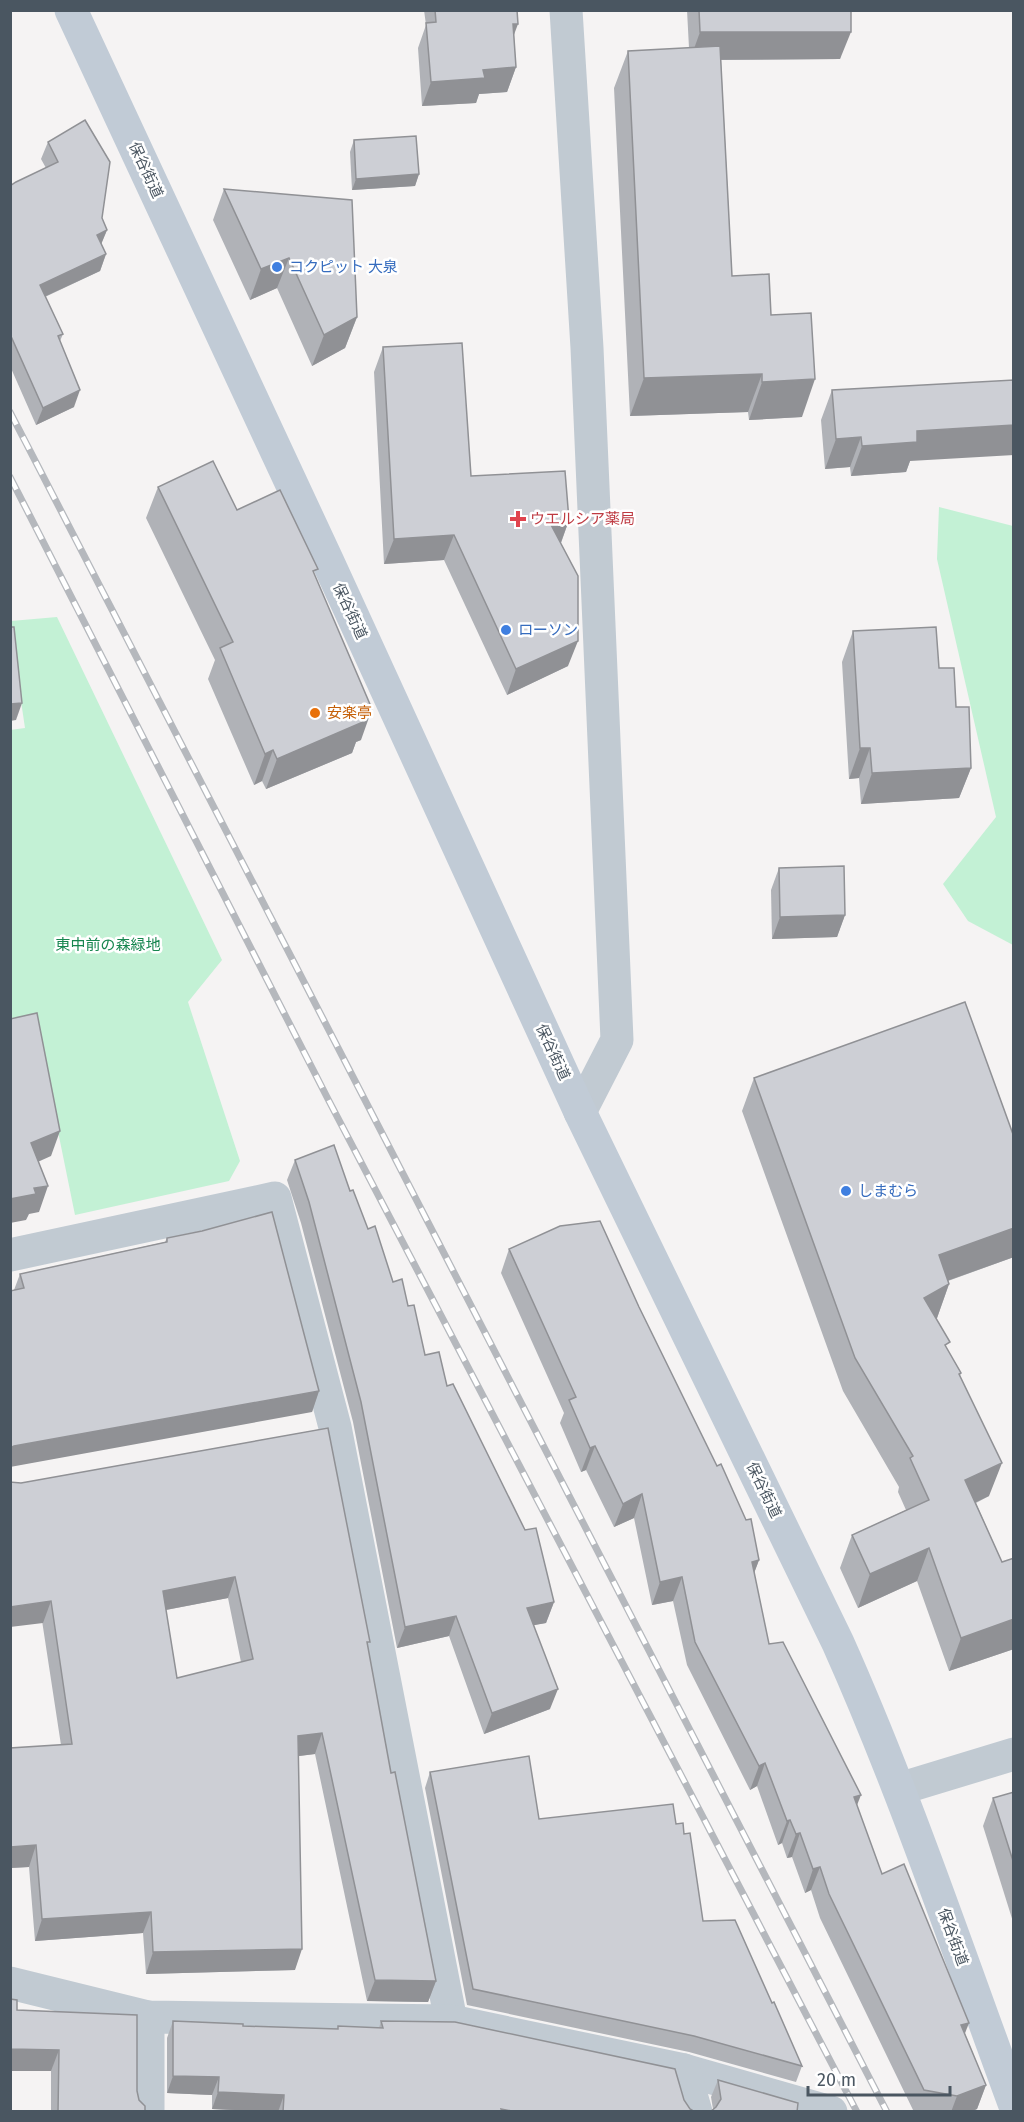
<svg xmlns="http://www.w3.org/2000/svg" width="1024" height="2122" font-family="'Fira Sans','Noto Sans JP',sans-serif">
  <rect width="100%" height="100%" fill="#f5f3f3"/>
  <g fill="#c3f1d5">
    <polygon points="939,507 1013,526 1013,945 968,921 943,884 996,817 937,559"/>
    <polygon points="57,617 222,960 188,1002 240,1161 229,1181 75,1215 38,1033 11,1037 10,730 25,728 11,634 11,621"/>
  </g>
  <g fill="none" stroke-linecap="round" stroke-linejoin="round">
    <g stroke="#c1cad2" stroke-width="33">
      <polyline points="566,10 587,348 617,1040 580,1112"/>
      <polyline points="10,1255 275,1198 335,1427 451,2021"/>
      <polyline points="899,1789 1014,1754"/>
      <polyline points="10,1983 148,2017 451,2021 684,2070 831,2112"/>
      <polyline points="684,2070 696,2112"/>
      <polyline points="148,2112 148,2017"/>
    </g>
    <path stroke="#c1cbd6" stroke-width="33" d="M71,10L328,562L580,1112L838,1643C905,1793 957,1949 1014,2103"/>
    <g stroke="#b5b8bd" stroke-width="7">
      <g id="rail">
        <polyline points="10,412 887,2112"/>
        <polyline points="10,477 329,1101 857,2112"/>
      </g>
    </g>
    <use href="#rail" stroke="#fff" stroke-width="4.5" stroke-dasharray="14" stroke-linecap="butt"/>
  </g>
  <g fill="#b0b2b7" fill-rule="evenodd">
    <polygon points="424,10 517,10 514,35 516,67 507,92 479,94 476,103 422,106 418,48 426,25"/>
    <polygon points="687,10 851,10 840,59 721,60 732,276 771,315 802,417 749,420 748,412 630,416 614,88 628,51 689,48"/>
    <polygon points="354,140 419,174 415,186 352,190 350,152"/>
    <polygon points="48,142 102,218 107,230 101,244 106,254 100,271 45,297 63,334 60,341 74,407 36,425 10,366 10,186 46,168 41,159"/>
    <polygon points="224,189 357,317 345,348 312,366 277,288 250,300 213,220"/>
    <polygon points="383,347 471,476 569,520 561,543 568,666 507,695 444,560 384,564 374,372"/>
    <polygon points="832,390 910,461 906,472 851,476 850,467 825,469 821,420"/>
    <polygon points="158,487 237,510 315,576 361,740 356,742 352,753 266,789 262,781 254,785 208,679 215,660 146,518"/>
    <polygon points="853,631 939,668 956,707 971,768 959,798 861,804 859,778 849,779 842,662"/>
    <polygon points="779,868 845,915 837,937 772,939 771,890"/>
    <polygon points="754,1078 1014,1137 1014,1257 948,1281 949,1284 937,1318 936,1318 947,1349 961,1373 960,1376 989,1496 976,1503 1002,1562 1014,1558 1014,1649 949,1671 917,1581 858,1608 840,1568 852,1535 906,1510 898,1492 899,1487 843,1391 742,1111"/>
    <polygon points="295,1160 350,1191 393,1282 408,1306 425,1355 447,1386 554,1602 546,1623 533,1625 550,1709 484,1734 449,1636 397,1648 353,1422 301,1223 287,1180"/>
    <polygon points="167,1238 319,1391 312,1412 14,1290 20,1274 165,1242"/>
    <polygon points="509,1249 639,1307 759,1560 754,1573 769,1644 857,1806 882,1874 965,2034 986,2085 977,2109 970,2112 914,2112 820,1918 811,1890 805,1893 792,1857 787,1858 782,1843 778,1845 757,1786 750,1790 687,1665 673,1601 652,1605 634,1518 614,1527 586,1470 581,1472 560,1423 564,1413 501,1273"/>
    <path d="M328,1428L391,1773L436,1981L428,2002L367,2001L315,1754L299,1756L295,1970L146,1974L143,1933L35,1941L29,1867L10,1868V1748L61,1745L21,1483ZM228,1598L241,1662L177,1678L166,1610Z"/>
    <polygon points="430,1772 539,1819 676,1824 684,1834 703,1921 772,2003 802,2066 796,2082 689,2052 467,2005 425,1788"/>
    <polygon points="1014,1792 1014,1925 983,1826 993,1798"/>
    <polygon points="17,2010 137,2091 139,2100 145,2112 51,2112 51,2071"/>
    <polygon points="173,2021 243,2026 338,2029 338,2026 379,2028 381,2021 684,2100 690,2109 695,2112 265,2112 212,2109 212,2095 167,2093 167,2038"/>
    <polygon points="718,2080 797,2112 713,2109 711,2097"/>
  </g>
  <g fill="#909195">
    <polygon points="513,24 518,24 509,48"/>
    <polygon points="700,32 851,32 840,59 690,60"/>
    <polygon points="516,67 507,92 479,94 476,103 422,106 431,82 483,70"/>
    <polygon points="419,174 415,186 352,190 356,179"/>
    <polygon points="107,230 100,247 97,235"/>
    <polygon points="106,254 100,271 33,302 40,285"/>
    <polygon points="289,258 277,288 250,300 261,269"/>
    <polygon points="357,317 345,348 312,366 324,335"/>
    <polygon points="762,374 748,412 630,416 644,378"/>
    <polygon points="815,379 802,417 749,420 762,382"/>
    <polygon points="80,390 74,407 36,425 43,408"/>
    <polygon points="1014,425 1014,455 910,461 906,472 851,476 862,446 917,431"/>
    <polygon points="861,437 850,467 825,469 836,439"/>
    <polygon points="569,520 560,545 549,521"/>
    <polygon points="454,535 444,560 384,564 394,539"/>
    <polygon points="578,641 568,666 507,695 516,669"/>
    <polygon points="22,703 16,720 10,721 10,704"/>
    <polygon points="372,709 361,740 356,742 352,753 266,789 277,759"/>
    <polygon points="860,748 870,748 859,778 849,779"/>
    <polygon points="273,750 262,781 254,785 265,754"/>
    <polygon points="971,768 959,798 861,804 872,773"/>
    <polygon points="845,915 837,937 772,939 780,917"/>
    <polygon points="60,1131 51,1156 22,1169 31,1143"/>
    <polygon points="48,1186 39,1212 29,1214 26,1220 10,1223 10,1199 34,1188"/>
    <polygon points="1014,1228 1014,1257 927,1288 939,1255"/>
    <polygon points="949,1284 937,1318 912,1332 924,1298"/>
    <polygon points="319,1391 312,1412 10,1467 10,1448 14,1446"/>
    <polygon points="595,1446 586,1470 581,1472 590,1448"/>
    <polygon points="1002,1463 989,1496 953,1513 965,1480"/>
    <polygon points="642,1494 634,1518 614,1527 623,1504"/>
    <polygon points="929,1548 917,1581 858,1608 870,1574"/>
    <polygon points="759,1560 750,1584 752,1562"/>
    <polygon points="235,1577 228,1598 155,1612 163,1591"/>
    <polygon points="682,1577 673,1601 652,1605 660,1582"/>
    <polygon points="51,1601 43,1623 10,1627 10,1607"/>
    <polygon points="554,1602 546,1623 519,1628 527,1608"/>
    <polygon points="456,1616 449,1636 397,1648 405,1627"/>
    <polygon points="1014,1619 1014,1649 949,1671 961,1638"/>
    <polygon points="558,1689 550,1709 484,1734 492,1713"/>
    <polygon points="322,1733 315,1754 291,1757 298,1736"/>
    <polygon points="765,1763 757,1786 750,1790 759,1766"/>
    <polygon points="861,1795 852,1818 854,1797"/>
    <polygon points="790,1820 782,1843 778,1845 787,1821"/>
    <polygon points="800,1833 792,1857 787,1858 796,1834"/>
    <polygon points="36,1845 29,1867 10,1868 10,1847"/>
    <polygon points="820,1867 811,1890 805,1893 813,1869"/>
    <polygon points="151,1912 143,1933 35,1941 42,1919"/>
    <polygon points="302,1949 295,1970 146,1974 153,1952"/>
    <polygon points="375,1980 436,1981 428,2002 367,2001"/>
    <polygon points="969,2023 960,2046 961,2025"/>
    <polygon points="10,2049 59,2050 51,2071 10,2071"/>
    <polygon points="173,2076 219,2077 212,2095 167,2093"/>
    <polygon points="986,2085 977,2109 970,2112 951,2112 957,2096"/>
    <polygon points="218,2092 284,2095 278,2112 212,2109"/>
  </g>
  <g fill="#cdcfd5" stroke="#909195" stroke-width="1.5" fill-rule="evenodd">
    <polygon points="435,10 517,10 518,24 513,24 516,67 483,70 485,78 431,82 426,23 436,22"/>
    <polygon points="699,10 851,10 851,32 700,32"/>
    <polygon points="720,46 732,276 769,274 771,315 811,313 815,379 762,382 762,374 644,378 628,51"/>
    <polygon points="85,120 110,162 102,218 107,230 97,235 106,254 40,285 63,334 58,336 80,390 43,408 10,334 10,186 16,182 58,162 48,142"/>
    <polygon points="416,136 419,174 356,179 354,140"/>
    <polygon points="224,189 352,200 357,317 324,335 289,258 261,269"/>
    <polygon points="462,343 471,476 565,471 569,520 549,521 578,576 578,641 516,669 454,535 394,539 383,347"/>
    <polygon points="1014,380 1014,425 917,431 917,442 862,446 861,437 836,439 832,390"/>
    <polygon points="213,461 237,510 280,490 318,569 313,571 372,709 360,715 363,722 277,759 273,750 265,754 220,648 233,642 158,487"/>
    <polygon points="10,627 14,627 22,703 10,704"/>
    <polygon points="936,627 939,668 954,668 956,707 969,707 971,768 872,773 870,748 860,748 853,631"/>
    <polygon points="844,866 845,915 780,917 779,868"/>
    <polygon points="965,1002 1014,1137 1014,1228 939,1255 949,1284 924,1298 950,1342 945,1345 961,1373 959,1374 1002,1463 965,1480 1002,1562 1014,1558 1014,1619 961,1638 929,1548 870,1574 852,1535 929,1500 910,1458 913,1456 855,1358 754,1078"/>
    <polygon points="37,1013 60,1131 31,1143 48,1186 34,1188 36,1194 10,1199 10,1019"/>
    <polygon points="334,1145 350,1191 353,1190 368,1229 375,1226 393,1282 402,1279 408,1306 414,1305 425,1355 439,1352 447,1386 453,1384 525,1530 536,1528 554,1602 527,1608 558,1689 492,1713 456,1616 405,1627 361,1402 309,1202 295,1160"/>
    <polygon points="272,1212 319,1391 14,1446 10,1448 10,1291 24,1288 20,1274 167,1242 167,1238 202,1231"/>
    <polygon points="600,1221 639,1307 717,1466 721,1464 746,1520 751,1519 759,1560 752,1562 769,1644 783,1642 861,1795 854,1797 882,1874 904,1864 969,2023 961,2025 986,2085 957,2096 924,2090 829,1894 820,1867 813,1869 800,1833 796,1834 790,1820 787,1821 765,1763 759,1766 695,1642 682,1577 660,1582 642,1494 623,1504 595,1446 590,1448 569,1400 576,1397 509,1249 560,1226"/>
    <path d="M328,1428L370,1642H367L391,1773L395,1772L436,1981L375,1980L322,1733L298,1736L302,1949L153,1952L151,1912L42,1919L36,1845L10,1847V1748L72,1744L51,1601L10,1607V1482L21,1483ZM235,1577L253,1659L177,1678L163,1591Z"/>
    <polygon points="529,1756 539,1819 673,1804 676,1824 683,1823 684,1834 690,1833 703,1921 735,1920 772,2003 774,2002 802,2066 694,2036 473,1989 430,1772"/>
    <polygon points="1014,1792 1014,1864 993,1798"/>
    <polygon points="10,1999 17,2000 17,2010 137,2015 137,2091 139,2100 145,2106 145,2112 58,2112 59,2050 10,2049"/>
    <polygon points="173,2021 243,2024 243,2026 338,2029 338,2026 383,2028 381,2021 455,2022 675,2069 684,2100 690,2109 695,2112 517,2112 501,2109 502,2112 283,2112 284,2095 218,2092 219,2077 173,2076"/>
    <polygon points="718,2080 798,2103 797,2112 710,2112 716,2107 721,2099"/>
  </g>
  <g fill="#3f7fe0" stroke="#fff" stroke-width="2">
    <circle cx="277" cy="267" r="6"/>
    <circle cx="506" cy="630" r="6"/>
    <circle cx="846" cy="1191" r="6"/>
  </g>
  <path fill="#e0444e" stroke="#fff" stroke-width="2" d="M515 510h6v6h6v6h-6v6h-6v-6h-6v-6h6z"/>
  <circle fill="#e8710a" stroke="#fff" stroke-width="2" cx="315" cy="713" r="6"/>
  <g text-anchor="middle" stroke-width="5" stroke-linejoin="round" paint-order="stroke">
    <g font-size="15" fill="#4a5661" stroke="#fff">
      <text transform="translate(146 170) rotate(65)" y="5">保谷街道</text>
      <text transform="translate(350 611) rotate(65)" y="5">保谷街道</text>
      <text transform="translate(553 1052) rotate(65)" y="5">保谷街道</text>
      <text transform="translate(764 1490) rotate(64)" y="5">保谷街道</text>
      <text transform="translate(953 1937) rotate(70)" y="5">保谷街道</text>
    </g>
    <g font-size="15" fill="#366cbe" stroke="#fff" text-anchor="start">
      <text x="289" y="272">コクピット 大泉</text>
      <text x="518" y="635">ローソン</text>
      <text x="858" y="1196">しまむら</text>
    </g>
    <g font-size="15" fill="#be3a42" stroke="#fff" text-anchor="start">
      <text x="530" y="524">ウエルシア薬局</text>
    </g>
    <g font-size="15" fill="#c56008" stroke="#fff" text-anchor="start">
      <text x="327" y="718">安楽亭</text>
    </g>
    <g font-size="15" fill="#17864f" stroke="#fff">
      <text x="108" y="950">東中前の森緑地</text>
    </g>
  </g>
  <rect width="1024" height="2122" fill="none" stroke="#4a5661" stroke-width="24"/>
  <path d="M808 2086v9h142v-9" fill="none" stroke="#4a5661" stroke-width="3"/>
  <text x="817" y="2086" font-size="18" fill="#4a5661" stroke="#ffffff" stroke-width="4.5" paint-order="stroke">20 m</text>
</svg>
